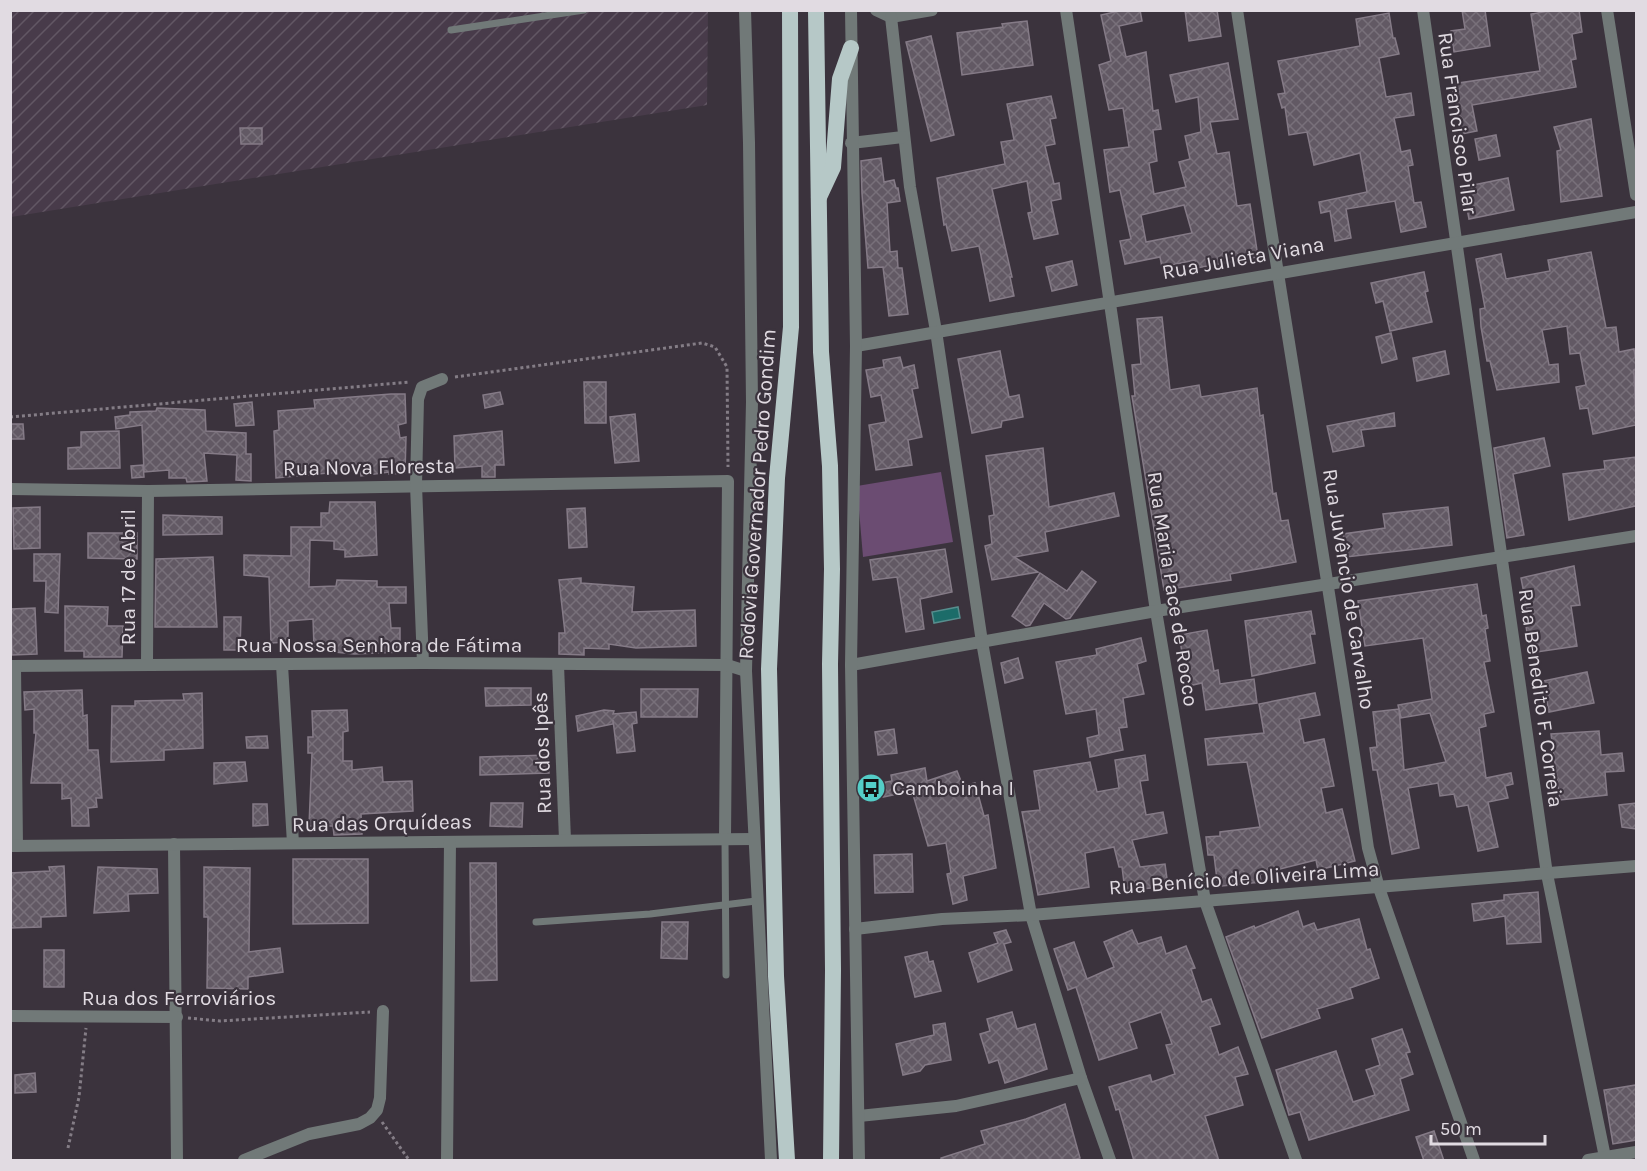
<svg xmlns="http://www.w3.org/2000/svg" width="1647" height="1171" font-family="Karla,sans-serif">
  <defs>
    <pattern id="industrial-furrows" width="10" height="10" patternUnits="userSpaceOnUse" patternTransform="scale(1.5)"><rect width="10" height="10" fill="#483b4a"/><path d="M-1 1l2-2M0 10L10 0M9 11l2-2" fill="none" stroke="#625764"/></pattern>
    <pattern id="building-cross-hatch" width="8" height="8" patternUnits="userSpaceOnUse" patternTransform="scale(1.5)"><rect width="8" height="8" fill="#625964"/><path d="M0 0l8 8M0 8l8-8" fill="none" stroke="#78707a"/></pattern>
  </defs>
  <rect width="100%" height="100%" fill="#3b333d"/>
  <polygon fill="url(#industrial-furrows)" points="11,11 708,11 707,105 11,217"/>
  <polygon fill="#6b4c72" points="941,472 953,542 863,557 857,486"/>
  <polygon fill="#1c6c69" stroke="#578d8d" stroke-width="1.5" points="958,607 960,618 934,623 932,612"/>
  <g fill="url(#building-cross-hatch)" stroke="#857b87" stroke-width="1.5" fill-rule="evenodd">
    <path d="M1123,10H1140L1142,21L1119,26L1126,57L1146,52L1153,111L1158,110L1161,129L1153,130L1157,161L1149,163L1154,194L1186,187L1179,162L1190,159L1185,136L1201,132L1198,97L1176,102L1170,75L1228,63L1238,119L1210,122L1217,154L1229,152L1237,206L1250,204L1258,257L1196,268L1195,260L1162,267L1160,257L1125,264L1120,241L1131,239L1120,190L1110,192L1104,150L1129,147L1123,108L1109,110L1099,65L1111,61L1101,15ZM1184,205L1192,233L1146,242L1141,215Z"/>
    <polygon points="1185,10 1217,10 1221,36 1189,41"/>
    <polygon points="1462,10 1485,10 1490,46 1454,52 1451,31 1465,29"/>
    <polygon points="1555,10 1579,10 1582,32 1572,34 1576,59 1571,60 1576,87 1472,105 1477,131 1461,134 1452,84 1540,71 1531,14"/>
    <polygon points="1389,13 1393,38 1395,38 1399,54 1379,58 1386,97 1411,93 1414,115 1394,118 1401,152 1410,150 1413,165 1408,166 1414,203 1421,202 1426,227 1401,232 1395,201 1346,209 1351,238 1335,241 1330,211 1321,213 1319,202 1367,192 1360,153 1314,165 1307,132 1289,135 1285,107 1282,108 1278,94 1285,93 1278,61 1360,46 1356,19"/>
    <polygon points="1027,21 1033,65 962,75 957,33 1003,27 1002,24"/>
    <polygon points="931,36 954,135 931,141 906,42"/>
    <polygon points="1051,96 1056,118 1050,119 1055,144 1045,146 1054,184 1059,183 1061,199 1051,201 1058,234 1034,239 1028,213 1032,212 1027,181 992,189 1012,277 1010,277 1014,296 990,301 979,246 952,251 946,224 944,225 937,178 1005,164 1001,142 1014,140 1007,104"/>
    <polygon points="1591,119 1602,196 1561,202 1557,151 1561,150 1554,127"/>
    <polygon points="240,128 262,128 262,144 241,144"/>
    <polygon points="1496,135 1500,156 1479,160 1475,139"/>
    <polygon points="881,158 884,182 894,180 896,188 898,188 900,201 887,203 890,252 897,251 898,268 902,268 908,314 889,316 883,267 868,268 862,194 861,161"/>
    <polygon points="1508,178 1514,210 1469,219 1463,187"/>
    <polygon points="1591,252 1606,328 1616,327 1619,352 1634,349 1636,362 1636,370 1634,370 1636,425 1593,434 1588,408 1580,409 1576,387 1586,385 1580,353 1570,354 1567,326 1542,330 1549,365 1558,364 1559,382 1497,390 1490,361 1487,361 1481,327 1480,309 1485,308 1476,259 1501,254 1506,279 1550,271 1548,260"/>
    <polygon points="1072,261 1077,285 1052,291 1046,267"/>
    <polygon points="1424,272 1428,291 1425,292 1432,322 1390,331 1383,301 1376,303 1371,283"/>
    <polygon points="1162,317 1170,390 1199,385 1201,397 1257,388 1260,416 1263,415 1273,494 1276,493 1281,521 1288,520 1296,562 1230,574 1231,580 1164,590 1132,396 1135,396 1132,365 1141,364 1137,319"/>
    <polygon points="1391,333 1397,359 1382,363 1376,337"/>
    <polygon points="1000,351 1009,397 1019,395 1023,417 1002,421 1001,427 972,433 958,359"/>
    <polygon points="1445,351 1449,374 1417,381 1413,358"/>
    <polygon points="900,357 903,368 914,365 918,388 912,389 922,437 908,440 912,465 876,470 869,425 886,422 881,395 871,397 866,370 884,367 883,360"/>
    <polygon points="584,382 606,382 606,423 585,423"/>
    <polygon points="500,392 503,404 485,408 483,395"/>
    <polygon points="391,394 405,394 406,423 398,425 400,438 406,437 405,473 389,474 389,472 361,476 360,470 276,478 274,431 279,430 278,411 315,408 314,400"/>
    <polygon points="252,402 254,425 236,426 234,404"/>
    <polygon points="157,408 205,410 206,431 246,433 246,454 251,454 251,481 236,480 237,455 204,453 207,481 187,482 186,478 169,478 169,470 144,472 142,425 116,429 115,417 130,415 130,412 156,411"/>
    <polygon points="1394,413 1395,426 1361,430 1364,446 1333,452 1327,426"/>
    <polygon points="635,414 639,461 615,463 610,417"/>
    <polygon points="10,424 23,424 24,439 10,439"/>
    <polygon points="119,431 120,468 68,469 68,448 81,447 81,432"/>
    <polygon points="502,431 504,465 495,465 495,477 482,477 482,466 455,468 454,436"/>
    <polygon points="1544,438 1550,466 1513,474 1524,535 1507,538 1494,448"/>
    <polygon points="1043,448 1049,507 1114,493 1119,516 1045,532 1048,551 1014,557 1038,572 992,580 985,546 992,544 989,516 994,515 986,456"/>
    <polygon points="1636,457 1636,506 1569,520 1563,474 1605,469 1604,461"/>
    <polygon points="143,465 144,477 132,478 131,466"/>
    <polygon points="330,502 375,502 377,555 345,557 345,550 334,549 334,541 310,540 309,587 336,586 337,580 377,581 377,587 406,587 406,603 389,603 391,628 400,628 400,652 354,654 335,652 335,646 314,647 313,619 288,621 288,642 271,643 269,577 244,575 244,555 291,556 291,527 321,527 321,513 329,513"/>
    <polygon points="40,507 40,548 14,549 13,508"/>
    <polygon points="1448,507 1452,545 1346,557 1343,534 1385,528 1383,514"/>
    <polygon points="585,508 587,547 569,548 567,509"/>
    <polygon points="163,515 222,517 222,534 163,535"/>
    <polygon points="88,533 137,533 137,559 88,558"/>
    <polygon points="945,549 952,592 920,599 924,629 906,632 897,577 873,580 870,560"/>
    <polygon points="34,554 60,554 58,613 45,612 46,581 34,581"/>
    <polygon points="213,557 217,627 155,627 156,559"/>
    <polygon points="1574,566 1580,605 1571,606 1577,646 1530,653 1526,626 1530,625 1521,578"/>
    <polygon points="1082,571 1096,582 1070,618 1066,619 1044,603 1030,625 1026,626 1012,616 1040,573 1067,591"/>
    <polygon points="581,578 581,583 634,587 632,612 695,610 696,646 636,648 609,644 609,649 584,648 584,655 559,654 559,633 565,633 559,580"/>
    <polygon points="1477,584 1482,616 1486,615 1488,628 1485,629 1490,661 1484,662 1494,712 1484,714 1486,726 1479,728 1486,778 1511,773 1513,784 1505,786 1508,798 1488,802 1498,847 1478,851 1468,805 1457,807 1454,794 1440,796 1438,783 1408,788 1419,848 1392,854 1377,770 1373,770 1370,748 1377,747 1373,712 1399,709 1404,770 1446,762 1430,713 1401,718 1398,705 1432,699 1423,638 1365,646 1358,601"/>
    <polygon points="65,606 108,607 107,626 123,626 122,657 84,657 84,651 65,651"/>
    <polygon points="35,608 37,654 12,655 11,609"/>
    <polygon points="1311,611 1315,634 1310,634 1315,663 1252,676 1245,621"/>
    <polygon points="224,617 241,617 240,650 224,650"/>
    <polygon points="1207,630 1214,671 1218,670 1220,684 1254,679 1257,703 1206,710 1202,683 1188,686 1179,635"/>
    <polygon points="1141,638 1146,661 1137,664 1144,694 1123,698 1127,727 1119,728 1123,750 1090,757 1087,738 1099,735 1096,709 1066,714 1056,662 1097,655 1096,649"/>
    <polygon points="1018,658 1023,678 1005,683 1001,663"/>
    <polygon points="1587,672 1594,703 1549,712 1543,681"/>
    <polygon points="485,688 531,688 531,705 486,706"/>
    <polygon points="641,689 698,689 697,717 641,717"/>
    <polygon points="82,690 83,716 87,715 88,750 98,750 102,798 96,798 97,807 88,808 89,826 72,826 71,798 62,799 62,783 31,783 36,733 34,733 34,709 25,710 24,692"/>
    <polygon points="202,693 203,748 164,750 164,760 111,762 112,706 135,706 135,701 184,700 183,694"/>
    <polygon points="1315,693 1320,715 1299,719 1304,743 1324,739 1334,786 1321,788 1326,813 1342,809 1355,861 1318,870 1316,860 1260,874 1261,882 1222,886 1222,879 1217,880 1214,855 1208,855 1206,837 1220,836 1220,832 1260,827 1247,762 1208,765 1205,739 1264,733 1259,704"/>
    <polygon points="347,710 348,731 343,732 343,761 352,761 352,770 382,767 383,782 412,781 413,811 361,814 362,834 334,835 333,826 309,826 312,753 308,753 308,737 313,737 312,711"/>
    <polygon points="604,710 614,711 613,714 636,712 637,723 632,724 635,751 617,753 613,720 613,724 578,731 576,716"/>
    <polygon points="894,729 897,753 878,755 875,732"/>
    <polygon points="1599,731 1601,755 1622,753 1624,771 1605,772 1607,795 1560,800 1551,734"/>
    <polygon points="267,736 268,748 247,748 246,737"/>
    <polygon points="548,755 549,773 480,775 480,757"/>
    <polygon points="1145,755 1148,780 1140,781 1146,815 1163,812 1167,833 1132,840 1140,867 1165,864 1168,886 1125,891 1122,867 1119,867 1114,847 1085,853 1089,887 1038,895 1022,812 1040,810 1034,771 1090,762 1097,792 1119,788 1115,760"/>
    <polygon points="245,762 247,781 214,784 214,763"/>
    <polygon points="925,768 927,781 957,771 963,786 975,783 984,816 988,815 996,868 963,876 967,900 953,904 947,874 951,873 946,843 928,846 912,791 883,797 880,783 892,781 891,775"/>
    <polygon points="491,803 523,803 522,827 490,826"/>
    <polygon points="1636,803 1636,829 1622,827 1619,805"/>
    <polygon points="253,804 267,804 268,825 253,826"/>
    <polygon points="912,854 913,892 875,893 874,855"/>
    <polygon points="293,859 368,859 368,923 293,924"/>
    <polygon points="470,863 496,863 497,980 471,981"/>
    <polygon points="64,866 66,916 41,917 41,927 10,928 10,873 50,871 49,867"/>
    <polygon points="98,867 157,869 158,893 128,894 129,911 94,913"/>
    <polygon points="204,867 250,868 249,952 280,948 283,972 248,977 248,989 207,988 208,917 204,917"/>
    <polygon points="1538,892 1541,942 1507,944 1505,916 1474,921 1472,904 1504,900 1504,895"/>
    <polygon points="1298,911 1303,927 1314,923 1317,930 1359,919 1367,950 1370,949 1379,978 1350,988 1353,998 1317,1009 1320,1018 1262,1038 1226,937 1254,926 1255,928"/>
    <polygon points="662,922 688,922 687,959 661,958"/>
    <polygon points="1006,930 1011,942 1004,944 1012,970 978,982 969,953 998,943 994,933"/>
    <polygon points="1132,930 1138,944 1161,937 1166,954 1186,946 1195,968 1191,969 1202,1002 1211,999 1220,1024 1210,1027 1219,1055 1238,1047 1248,1074 1235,1077 1243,1105 1205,1116 1219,1161 1134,1161 1119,1109 1116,1110 1109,1087 1150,1075 1152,1082 1175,1074 1166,1045 1172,1044 1161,1012 1129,1023 1137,1048 1099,1060 1076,987 1068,990 1054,949 1074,942 1087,979 1114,967 1104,942"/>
    <rect x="44" y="950" width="20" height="37"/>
    <polygon points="927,952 929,962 933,961 941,991 915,997 905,957"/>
    <polygon points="1012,1012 1017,1029 1035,1024 1047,1069 1005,1083 998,1060 989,1063 980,1034 990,1031 987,1019"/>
    <polygon points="945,1023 951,1060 925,1065 920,1071 903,1075 896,1044 934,1035 933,1025"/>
    <polygon points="1402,1029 1410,1052 1406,1053 1413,1074 1400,1079 1409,1110 1309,1140 1300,1112 1289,1115 1276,1070 1336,1051 1353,1102 1375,1095 1366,1070 1380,1065 1372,1039"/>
    <polygon points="35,1073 36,1092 15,1093 15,1075"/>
    <polygon points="1636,1085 1636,1140 1613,1144 1604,1090"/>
    <polygon points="1065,1104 1080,1158 1071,1161 941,1161 941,1158 985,1144 981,1131 1026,1119"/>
    <polygon points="1434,1131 1444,1161 1424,1161 1416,1137"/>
  </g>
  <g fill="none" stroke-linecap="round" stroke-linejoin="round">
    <g stroke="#847d86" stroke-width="3" stroke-dasharray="3 3" stroke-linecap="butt">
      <polyline points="455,377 702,343 715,347 727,367 728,467"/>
      <polyline points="10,417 410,382"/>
      <polyline points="188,1018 220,1021 370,1012"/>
      <polyline points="382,1122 409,1160"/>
      <polyline points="68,1148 79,1097 86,1028"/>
    </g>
    <g stroke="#717978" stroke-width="7">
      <polyline points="451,30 584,10"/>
      <polyline points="725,839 726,975"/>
      <polyline points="536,922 650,914 756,901"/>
    </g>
    <g stroke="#717978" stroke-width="12">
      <polyline points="876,10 891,17 932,10"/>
      <polyline points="1066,10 1156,611 1205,901 1296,1160"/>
      <path d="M1237,10C1279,290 1327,568 1368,848L1379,888L1474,1160"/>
      <polyline points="1423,10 1547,874 1605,1157"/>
      <polyline points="1607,10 1636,195"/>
      <polyline points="891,17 910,187 936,331 982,642 1031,915 1081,1078 1110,1160"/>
      <polyline points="851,143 903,137"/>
      <polyline points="856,346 1636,212"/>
      <polyline points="10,489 148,491 728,481 725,839"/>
      <polyline points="423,663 416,485 418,399 422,387 442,379"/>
      <polyline points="147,664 148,491"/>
      <polyline points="282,665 293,843"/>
      <polyline points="558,665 565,840"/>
      <polyline points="851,665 1156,611 1636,536"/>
      <polyline points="10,666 423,663 727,665 746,671"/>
      <polyline points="15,666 17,846"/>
      <polyline points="174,844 177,1160"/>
      <polyline points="10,846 754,839"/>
      <polyline points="855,929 942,919 1031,915 1636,866"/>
      <polyline points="10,1016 177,1017"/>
      <polyline points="859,1116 956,1106 1081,1078"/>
      <polyline points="244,1160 309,1134 359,1124 370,1118 377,1110 380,1098 383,1011"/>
      <polyline points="447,1160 450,842"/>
      <polyline points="1588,1160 1636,1152"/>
    </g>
    <g stroke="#717978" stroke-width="12">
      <polyline points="745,10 749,143 752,402 746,671 771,1160"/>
      <polyline points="851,10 856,346 851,665 859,1160"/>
    </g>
    <g stroke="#b6c8c7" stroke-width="16">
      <polyline points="816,10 821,352 830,466 832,569 830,664 833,970 831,1160"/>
      <polyline points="819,197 833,167 840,79 851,48"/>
      <polyline points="787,1160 776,976 769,669 777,478 791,327 790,10"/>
    </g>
  </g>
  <defs>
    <g id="bus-disc" transform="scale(1.5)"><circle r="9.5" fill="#54cdc7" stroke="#3b333d"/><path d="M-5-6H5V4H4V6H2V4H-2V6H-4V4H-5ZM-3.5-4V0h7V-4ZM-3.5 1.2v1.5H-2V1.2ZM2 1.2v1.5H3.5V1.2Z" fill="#111"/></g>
  </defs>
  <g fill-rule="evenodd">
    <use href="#bus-disc" x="871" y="788"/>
  </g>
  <g text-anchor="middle" stroke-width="4.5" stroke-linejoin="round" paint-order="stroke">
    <g font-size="21" fill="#e1dbe2" stroke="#3b333d">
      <text transform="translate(1458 123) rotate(82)" y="7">Rua Francisco Pilar</text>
      <text transform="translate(1243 258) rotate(-10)" y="7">Rua Julieta Viana</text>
      <text transform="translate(369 467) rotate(-1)" y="7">Rua Nova Floresta</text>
      <text transform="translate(757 494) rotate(-86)" y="7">Rodovia Governador Pedro Gondim</text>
      <text transform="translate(128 577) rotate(-90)" y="7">Rua 17 de Abril</text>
      <text transform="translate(1173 589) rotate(81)" y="7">Rua Maria Pace de Rocco</text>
      <text transform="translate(1349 589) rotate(81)" y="7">Rua Juvêncio de Carvalho</text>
      <text x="379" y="652">Rua Nossa Senhora de Fátima</text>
      <text transform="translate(1541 698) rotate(82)" y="7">Rua Benedito F. Correia</text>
      <text transform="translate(542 753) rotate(-92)" y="7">Rua dos Ipês</text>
      <text transform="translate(382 823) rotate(-1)" y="7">Rua das Orquídeas</text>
      <text transform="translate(1244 878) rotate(-4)" y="7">Rua Benício de Oliveira Lima</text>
      <text x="179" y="1005">Rua dos Ferroviários</text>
    </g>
    <g font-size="21" fill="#e1dbe2" stroke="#3b333d" text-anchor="start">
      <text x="892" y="795">Camboinha I</text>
    </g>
  </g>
  <rect width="1647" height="1171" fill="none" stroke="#e1dbe2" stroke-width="24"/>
  <path d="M1431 1135v9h114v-9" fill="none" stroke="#e1dbe2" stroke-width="3"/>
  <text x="1440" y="1135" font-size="18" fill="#e1dbe2" stroke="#3b333d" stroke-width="4.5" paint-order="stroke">50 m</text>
</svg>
